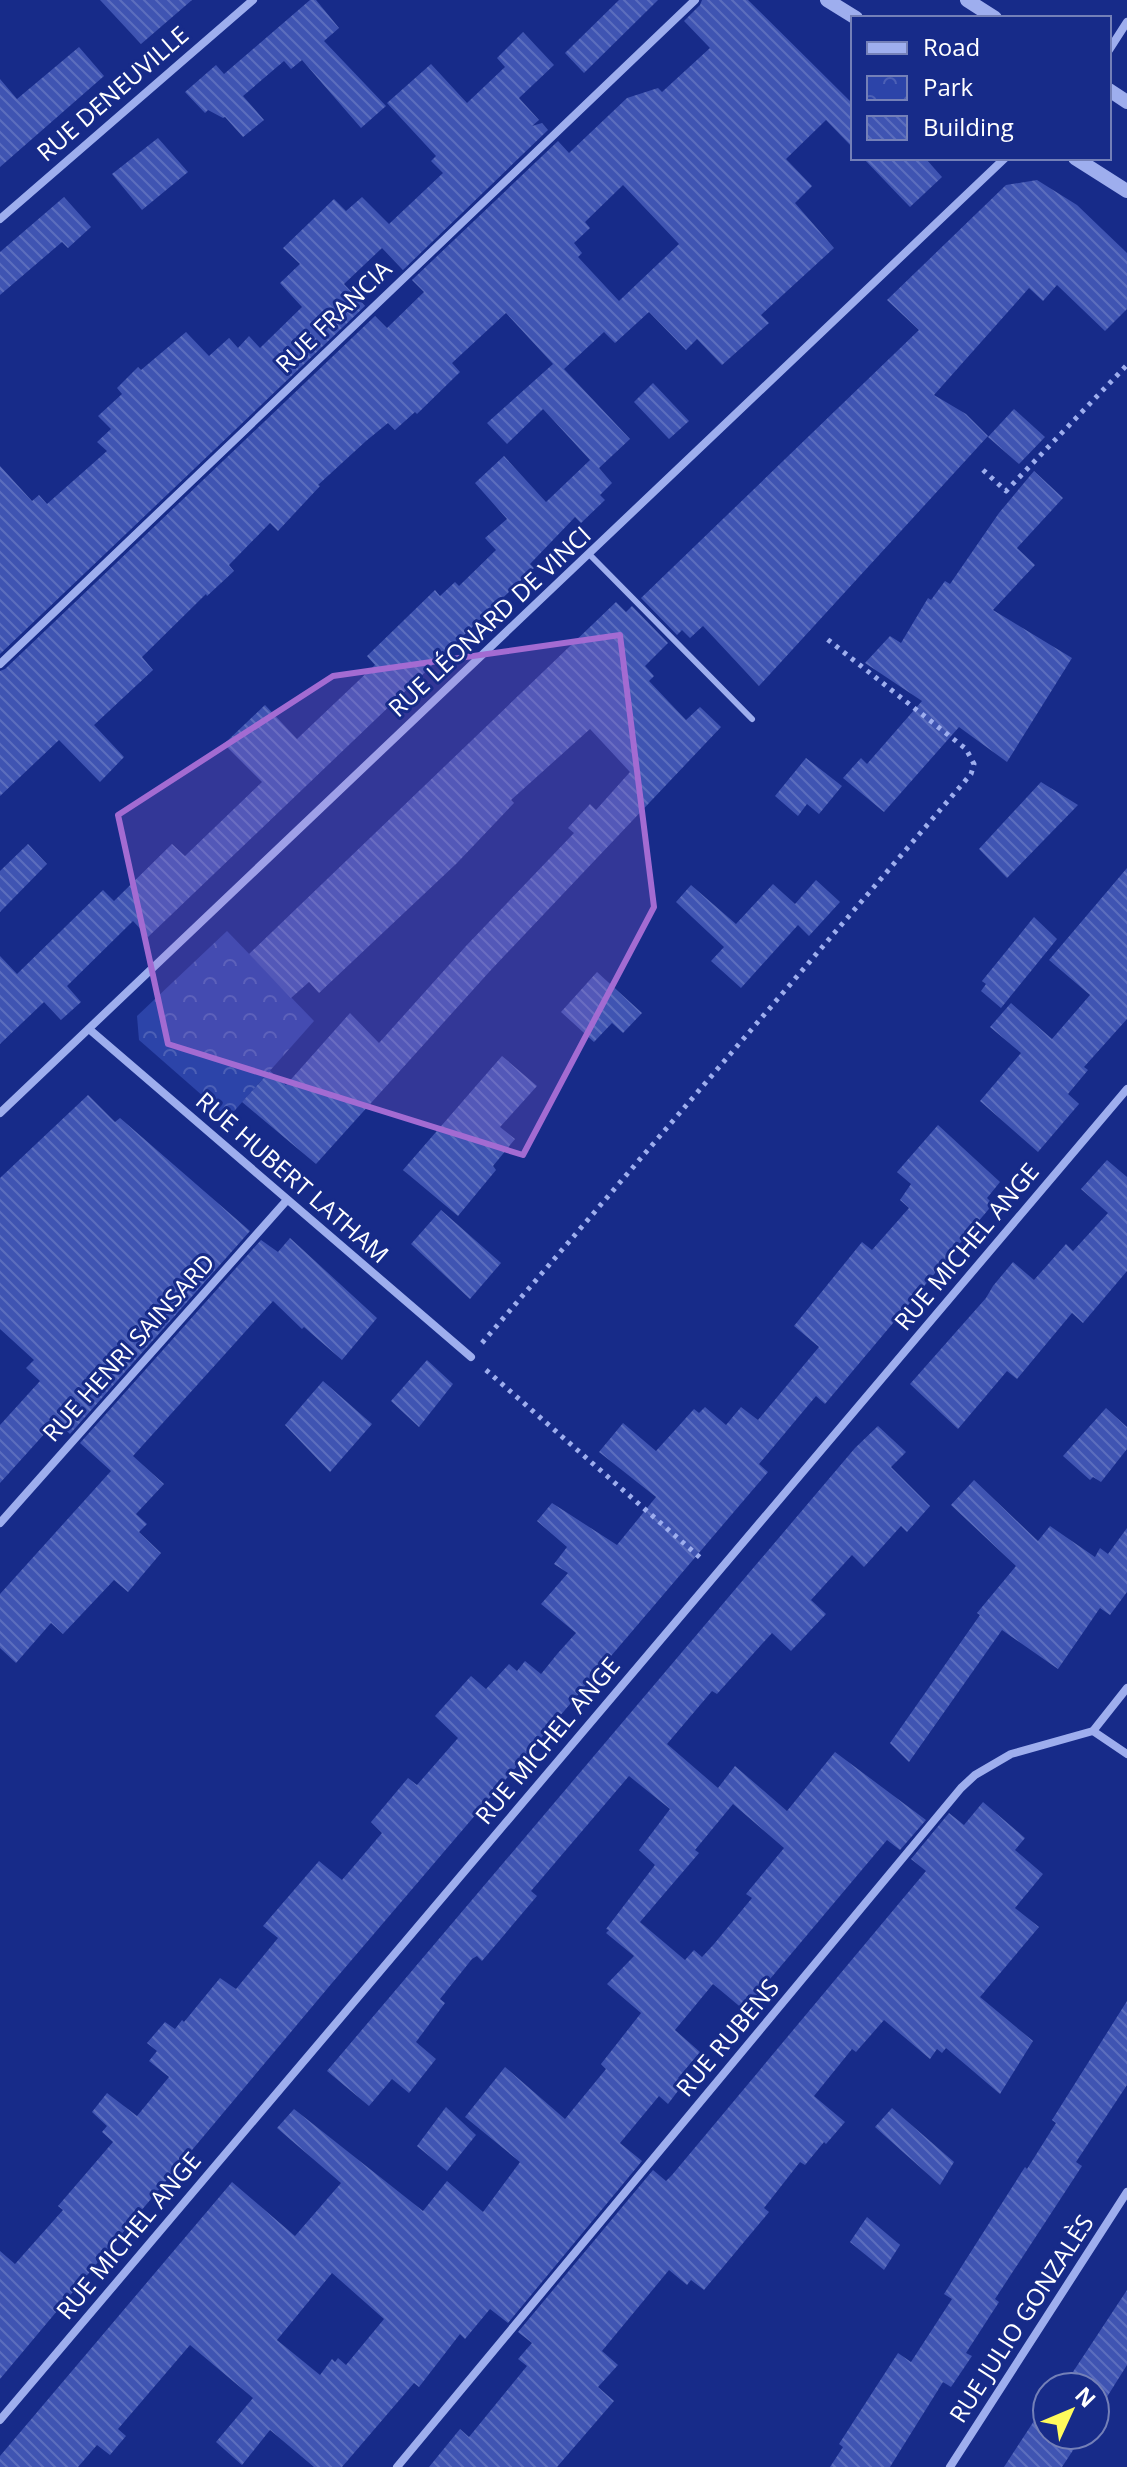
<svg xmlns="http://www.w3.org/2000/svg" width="1127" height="2467" font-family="'Open Sans',sans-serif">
  <defs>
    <pattern id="park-crowns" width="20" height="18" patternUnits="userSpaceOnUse" patternTransform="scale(2)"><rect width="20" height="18" fill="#2c44a9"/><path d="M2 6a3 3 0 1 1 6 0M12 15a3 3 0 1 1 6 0" fill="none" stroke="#4c60b6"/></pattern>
    <pattern id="building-back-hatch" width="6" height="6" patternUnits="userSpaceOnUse" patternTransform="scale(2)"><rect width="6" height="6" fill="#3f54b2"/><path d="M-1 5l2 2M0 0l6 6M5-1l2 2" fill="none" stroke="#5c6ebe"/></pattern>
  </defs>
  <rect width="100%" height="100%" fill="#172b89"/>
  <polygon fill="url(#park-crowns)" points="227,931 314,1021 228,1118 139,1040 137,1016"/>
  <g fill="url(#building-back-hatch)" fill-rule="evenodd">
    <polygon points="100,0 192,0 141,44"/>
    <polygon points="310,0 316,0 339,28 324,41 386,106 361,128 302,60 291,69 284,61 243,96 264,120 243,137 225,117 223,118 208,110 205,113 185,92 216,65 224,74"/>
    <polygon points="619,0 658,0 584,73 565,53"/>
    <path d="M702,0H748L853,104V148L826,120L786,159L812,186L795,203L834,248L761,315L769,323L722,365L697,339L686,350L649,312L615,343L604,332L564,369L630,439L599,468L612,483L600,495L605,500L581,523L575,517L530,564L534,568L148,937L133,921L67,986L81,1002L61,1020L44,1002L0,1044V956L17,974L103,890L114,901L172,844L185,856L262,782L224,744L265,705L297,739L375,665L367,656L435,590L440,596L455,582L459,586L496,550L485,538L507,519L475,483L504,456L546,502L590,460L543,409L507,444L487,423L553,364L506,313L452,363L460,372L417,414L415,412L395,430L388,423L366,441L318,485L320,486L278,531L270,523L229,565L234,571L207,596L206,594L142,657L153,670L94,725L124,757L100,782L59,740L0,796V671L5,669L375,316L387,328L424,292L412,280L558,141L569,153L627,98L658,88L662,92L710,48L684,21L700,5ZM623,185L679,244L619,301L578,257L582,253L574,243L590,228L585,222Z"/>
    <polygon points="523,32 554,65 519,98 539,120 532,126 542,123 548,130 403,270 382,248 344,284 365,306 0,654 0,466 32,501 39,495 47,504 107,451 97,442 111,429 98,416 122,394 117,388 138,367 141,370 186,332 209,356 229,338 238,348 249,336 260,348 302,307 280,283 300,264 283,248 334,199 346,211 362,197 389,224 443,173 431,161 436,156 387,103 431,64 467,103 505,67 497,58"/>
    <polygon points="79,47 104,76 0,167 0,79 17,99"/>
    <polygon points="158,138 188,172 142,210 112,174"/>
    <polygon points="863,158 925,158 942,177 910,207"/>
    <polygon points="1037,180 1077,205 1127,253 1127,309 1105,331 1057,285 1043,301 1029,288 934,395 966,414 988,436 759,686 703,626 690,638 682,630 677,635 641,598 919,330 887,300 1006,185"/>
    <polygon points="64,197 91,227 68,248 62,242 0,295 0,252"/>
    <polygon points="653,383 689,421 669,439 634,402"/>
    <polygon points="1014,409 1045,437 1019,464 988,437"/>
    <polygon points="1034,471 1063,498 1017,548 1035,565 993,610 1072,658 1007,762 959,727 884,812 843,778 861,758 867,764 922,701 865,663 890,636 901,643 928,598 931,600 945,581 950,584 999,513"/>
    <polygon points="616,602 626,612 632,606 668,643 645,666 654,676 649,681 686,720 700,707 721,727 490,971 316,1164 242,1102 270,1071 286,1085 350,1013 379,1043 466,946 574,833 568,828 590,804 596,810 630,772 590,729 511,800 514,803 457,863 319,993 309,982 291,998 249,954"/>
    <polygon points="806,758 842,786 819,814 807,804 798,816 775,796"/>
    <polygon points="1041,782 1078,805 1007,878 979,849"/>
    <polygon points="28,844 47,864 0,912 0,871"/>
    <polygon points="1127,868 1127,1019 1084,1067 1088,1070 1068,1094 1079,1104 1038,1152 980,1101 1021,1053 990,1027 1011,1003 1052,1039 1090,995 1049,960"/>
    <polygon points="816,880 840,902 809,936 798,925 741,988 711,961 724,947 676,902 691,885 736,924 773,884 795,904"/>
    <polygon points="1034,917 1057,939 1001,1008 981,991 986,984 982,981"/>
    <polygon points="597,972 642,1013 623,1033 612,1023 594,1042 561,1012"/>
    <polygon points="502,1056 537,1086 500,1127 515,1139 493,1166 496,1170 458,1216 403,1170"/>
    <polygon points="88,1095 115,1122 120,1118 250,1231 70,1434 56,1421 0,1483 0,1425 40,1381 26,1368 34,1360 0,1329 0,1178"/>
    <polygon points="938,1125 1000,1182 987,1198 993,1204 825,1404 816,1396 759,1464 768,1472 756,1486 332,1983 0,2379 0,2251 15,2264 63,2210 58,2206 113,2142 102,2132 107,2126 92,2112 107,2093 137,2116 169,2077 149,2061 157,2051 147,2043 165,2022 175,2029 182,2020 184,2022 220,1978 236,1989 278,1938 263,1926 319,1861 342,1880 382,1833 371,1822 408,1778 417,1785 458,1738 435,1716 471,1676 486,1689 509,1664 517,1671 525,1661 541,1674 558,1653 576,1633 541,1604 568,1573 554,1564 567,1547 537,1521 552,1503 617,1545 656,1497 599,1452 623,1423 656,1451 694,1409 699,1413 705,1407 726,1425 741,1407 758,1420 819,1347 794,1326 862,1242 872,1250 909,1208 900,1200 911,1184 897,1172"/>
    <polygon points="1107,1160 1127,1177 1127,1271 1083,1323 1072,1313 1017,1379 1007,1371 958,1429 910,1384 986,1298 993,1286 1013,1262 1034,1280 1066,1244 1073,1251 1108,1213 1081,1189"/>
    <polygon points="441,1210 501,1263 470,1299 411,1244"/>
    <polygon points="290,1238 377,1318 342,1360 304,1327 302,1329 273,1301 133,1456 164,1484 136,1514 147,1524 139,1532 161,1553 128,1592 114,1580 63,1634 51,1623 16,1663 0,1648 0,1594 111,1471 80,1443 261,1240 278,1252"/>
    <polygon points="427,1360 453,1384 419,1427 391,1401"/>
    <polygon points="323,1381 372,1424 330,1472 285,1425"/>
    <polygon points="1106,1408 1127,1427 1127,1449 1101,1482 1093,1477 1090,1480 1063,1456"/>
    <path d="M878,1426L906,1452L891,1467L930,1506L907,1532L901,1526L864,1567L852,1555L811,1600L826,1614L791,1651L772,1633L717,1694L712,1691L667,1744L718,1788L735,1766L787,1811L835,1752L926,1820L900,1850L887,1840L744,2010L713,1984L675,2030L700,2052L678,2078L684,2083L668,2104L659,2096L620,2143L642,2161L508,2323L490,2309L465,2339L460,2334L419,2387L414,2383L342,2467H314L270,2430L242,2465L216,2442L253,2398L190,2345L118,2429L126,2436L110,2455L97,2445L78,2467H0V2456L232,2182L295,2236L341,2183L277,2128L294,2109L423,2211L447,2181L483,2212L520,2162L465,2117L505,2067L565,2119L606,2069L601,2064L641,2013L607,1984L634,1956L606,1933L609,1930L606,1929L655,1865L639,1850L670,1809L629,1776L531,1891L537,1896L499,1941L482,1961L477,1956L472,1959L440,1999L445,2003L416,2042L436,2059L409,2093L392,2079L369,2106L327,2071L855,1448ZM733,1804L784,1848L746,1894L752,1898L714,1944L702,1957L694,1950L685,1960L640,1922L699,1853L695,1850ZM332,2273L384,2319L346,2365L338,2358L335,2362L332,2359L320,2375L277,2340Z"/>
    <polygon points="974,1480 1038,1541 1050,1526 1095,1557 1100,1548 1108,1554 1127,1528 1127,1592 1110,1615 1100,1608 1058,1669 1002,1630 909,1762 890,1743 980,1615 977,1613 1016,1566 951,1505"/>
    <polygon points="983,1802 1025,1838 1015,1850 1043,1874 1015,1908 1039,1927 980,1997 1033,2041 1000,2094 946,2048 942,2053 937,2049 930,2059 884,2020 856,2052 852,2049 814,2096 845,2122 826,2144 824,2142 805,2165 800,2162 764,2208 769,2212 704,2290 691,2280 687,2285 669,2270 602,2351 618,2365 598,2387 614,2401 557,2467 429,2467 460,2429 469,2437 527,2366 518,2359 532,2343 518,2332 653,2170 666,2181 672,2175 926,1871 911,1859 949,1813 964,1825"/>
    <polygon points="1127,2001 1127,2085 1076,2162 1082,2166 995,2299 999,2302 966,2353 972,2356 951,2387 943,2382 890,2467 830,2467 843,2447 839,2444 898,2353 911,2362 952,2299 944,2294 1025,2167 1027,2169 1056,2123 1052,2120"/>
    <polygon points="446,2107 476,2135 447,2171 417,2146"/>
    <polygon points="892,2108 954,2162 940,2185 875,2127"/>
    <polygon points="867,2217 900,2245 884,2270 850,2242"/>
    <polygon points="1127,2290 1127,2365 1095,2416 1095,2387 1063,2387"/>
    <polygon points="1047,2401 1047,2435 1083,2435 1062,2467 1004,2467"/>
  </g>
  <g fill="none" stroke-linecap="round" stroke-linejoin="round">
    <g stroke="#9eaeee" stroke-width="5" stroke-dasharray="4 6" stroke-linecap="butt">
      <polyline points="983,470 1006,491 1127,365"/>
      <polyline points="482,1343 971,774 974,764 966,749 827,639"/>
      <polyline points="486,1370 704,1561"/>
    </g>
    <polyline stroke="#9eaeee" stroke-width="6" points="590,555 752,719"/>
    <g stroke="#9eaeee" stroke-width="8">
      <polyline points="1109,50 1127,22"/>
      <polyline points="0,219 253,0"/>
      <polyline points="0,664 695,0"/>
      <polyline points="89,1029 471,1357"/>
      <polyline points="0,1113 1005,158"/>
      <polyline points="0,1523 287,1200"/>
      <polyline points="1093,1731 1127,1754"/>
      <polyline points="0,2420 1127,1089"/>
      <polyline points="397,2467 961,1788 975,1775 1011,1754 1093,1731 1127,1688"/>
      <polyline points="950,2467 1127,2192"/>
    </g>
    <g stroke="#9eaeee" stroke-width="14">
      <polyline points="827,0 856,18"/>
      <polyline points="967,0 995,18"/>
      <polyline points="1109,90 1127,102"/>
      <polyline points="1075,158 1127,191"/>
    </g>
  </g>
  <path fill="#a36bd2" fill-opacity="0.2" stroke="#a36bd2" stroke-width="6" stroke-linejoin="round" d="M620,635L654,907L523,1155L168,1044L118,815L333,676Z"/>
  <g text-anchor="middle" stroke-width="6" stroke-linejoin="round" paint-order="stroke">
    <g font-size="24" fill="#fff" stroke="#172b89">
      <text transform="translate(113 94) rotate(-41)" y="8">RUE DENEUVILLE</text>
      <text transform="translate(334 317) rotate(-44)" y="8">RUE FRANCIA</text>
      <text transform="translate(490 622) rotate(-43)" y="8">RUE LÉONARD DE VINCI</text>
      <text transform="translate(292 1178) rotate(41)" y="8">RUE HUBERT LATHAM</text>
      <text transform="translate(967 1247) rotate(-50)" y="8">RUE MICHEL ANGE</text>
      <text transform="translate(129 1348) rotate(-48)" y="8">RUE HENRI SAINSARD</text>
      <text transform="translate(548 1741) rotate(-50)" y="8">RUE MICHEL ANGE</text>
      <text transform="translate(728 2038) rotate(-50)" y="8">RUE RUBENS</text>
      <text transform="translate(129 2236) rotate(-50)" y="8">RUE MICHEL ANGE</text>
      <text transform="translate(1022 2319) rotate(-57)" y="8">RUE JULIO GONZALÈS</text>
    </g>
  </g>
  <rect x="851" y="16" width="260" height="144" fill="#172b89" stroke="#7480b8" stroke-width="2"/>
  <rect x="867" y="42" width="40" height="12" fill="#9eaeee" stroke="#7480b8" stroke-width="2"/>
  <text x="923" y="56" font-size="24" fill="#ffffff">Road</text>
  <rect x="867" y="76" width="40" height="24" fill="url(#park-crowns)" stroke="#7480b8" stroke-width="2"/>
  <text x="923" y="96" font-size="24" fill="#ffffff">Park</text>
  <rect x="867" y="116" width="40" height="24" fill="url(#building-back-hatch)" stroke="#7480b8" stroke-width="2"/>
  <text x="923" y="136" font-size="24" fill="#ffffff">Building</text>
  <g transform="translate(1071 2411) rotate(46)"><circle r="38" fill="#172b89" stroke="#7480b8" stroke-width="2"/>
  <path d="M0-6L14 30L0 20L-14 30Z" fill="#fffb5c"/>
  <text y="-12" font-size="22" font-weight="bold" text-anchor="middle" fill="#ffffff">N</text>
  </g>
</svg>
